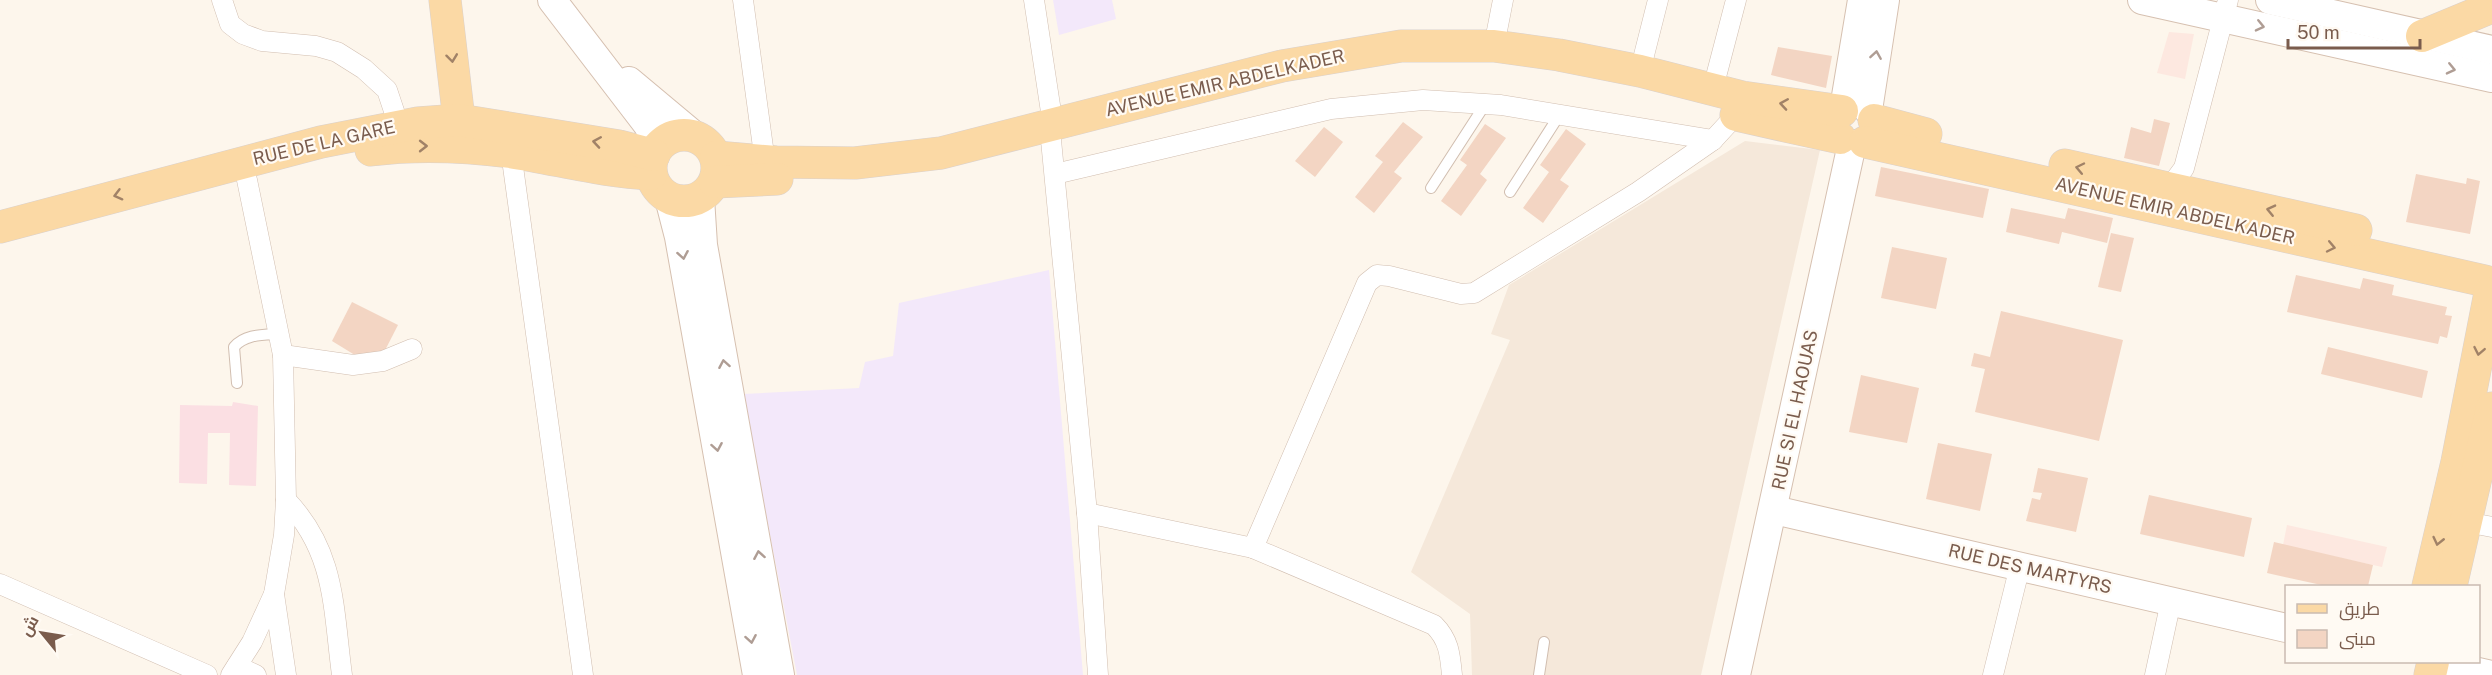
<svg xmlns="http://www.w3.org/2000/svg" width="2492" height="675" font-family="'Public Sans',Cairo,sans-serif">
  <rect width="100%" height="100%" fill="#fdf6ec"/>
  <polygon fill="#f5e8da" points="1745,141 1820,150 1701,675 1472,675 1470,614 1411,572 1510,340 1491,334 1509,285"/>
  <g fill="#fde8e0">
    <polygon points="2169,32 2194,34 2185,79 2157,73"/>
    <polygon points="2287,525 2387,547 2382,567 2283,545"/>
  </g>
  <g fill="#f3e8fa">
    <polygon points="1053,0 1112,0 1116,19 1059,35"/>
    <polygon points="1049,270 1083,675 797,675 743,394 859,388 865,362 893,356 899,303"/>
  </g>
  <polygon fill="#fbdfe3" points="233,402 258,406 256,486 229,485 230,433 208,433 207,484 179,483 180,405 232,406"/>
  <g fill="#f3d5c3">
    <polygon points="1778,47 1832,56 1826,88 1771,75"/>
    <polygon points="2154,119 2170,123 2159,166 2124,158 2131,127 2151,133"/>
    <polygon points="1403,122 1423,137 1394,172 1402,178 1374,213 1355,197 1383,162 1375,156"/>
    <polygon points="1485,124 1506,138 1480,174 1487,180 1461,216 1441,201 1467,165 1460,160"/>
    <polygon points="1324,127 1343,142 1315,177 1295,161"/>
    <polygon points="1566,129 1586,144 1560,180 1569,186 1543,223 1523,208 1549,172 1540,165"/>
    <polygon points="1881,167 1989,189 1983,218 1875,196"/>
    <polygon points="2416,174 2466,184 2467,178 2480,181 2470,234 2406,222"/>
    <polygon points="2011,208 2065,219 2068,208 2113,218 2107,243 2062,232 2059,244 2006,232"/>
    <polygon points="2111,233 2134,238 2121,292 2098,287"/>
    <polygon points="1892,247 1947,258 1936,309 1881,298"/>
    <polygon points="2296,275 2360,289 2363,278 2394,285 2392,295 2447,307 2445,315 2452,316 2447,338 2440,336 2438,344 2287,312"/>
    <polygon points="352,302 398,325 379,362 363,360 332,341"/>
    <polygon points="2001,311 2123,340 2099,441 1975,412 1985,369 1971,366 1974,353 1990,357"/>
    <polygon points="2328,347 2428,371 2422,398 2321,374"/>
    <polygon points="1861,375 1919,388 1907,443 1849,432"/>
    <polygon points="1938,443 1992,454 1980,511 1926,499"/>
    <polygon points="2038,468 2088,478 2076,532 2026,521 2032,498 2040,500 2042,493 2033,492"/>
    <polygon points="2149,495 2252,518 2244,557 2140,534"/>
    <polygon points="2274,542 2373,565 2368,586 2326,586 2267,573"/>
  </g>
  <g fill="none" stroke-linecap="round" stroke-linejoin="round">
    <g stroke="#d1beb0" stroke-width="12">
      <g id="lane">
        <polyline points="1431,188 1486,103"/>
        <polyline points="1510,192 1560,114"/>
        <path d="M237,383L234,347C245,334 263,335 279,334"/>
        <polyline points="1539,675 1544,642"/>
      </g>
    </g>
    <g stroke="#d1beb0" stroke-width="21">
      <g id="street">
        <polyline points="222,0 230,24 243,34 262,41 316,46 337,52 364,69 387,90 399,126"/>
        <polyline points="743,0 765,162"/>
        <polyline points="1034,0 1053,125"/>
        <polyline points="1494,46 1503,0"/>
        <polyline points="1640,71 1658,0"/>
        <polyline points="1713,88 1736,0"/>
        <polyline points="1051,140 1087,513 1098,675"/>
        <polyline points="511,152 583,675"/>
        <polyline points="1055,174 1331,109 1423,100 1501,105 1713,140"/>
        <polyline points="2167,197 2170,187 2184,168 2228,0"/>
        <polyline points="283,355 353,365 383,361 412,349"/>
        <path d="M286,500C336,552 333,608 342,675"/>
        <path d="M1087,513L1253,548L1434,625C1449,640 1450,654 1452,675"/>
        <polyline points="2466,522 2492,527"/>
        <polyline points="1253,548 1367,283 1377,275 1389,276 1461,294 1474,293 1638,192 1713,140 1736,115 1739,105"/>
        <polyline points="0,584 207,675"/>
        <polyline points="274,594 286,675"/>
        <polyline points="237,666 256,675"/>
        <polyline points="231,675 252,642 274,594 284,535 286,500 283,355 247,180"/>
        <polyline points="1993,675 2020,566"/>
        <polyline points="2155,675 2171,601"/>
      </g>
    </g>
    <g stroke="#d6c0b0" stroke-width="30">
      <g id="secondary">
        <polyline points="552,0 647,124 660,146"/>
        <polyline points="2142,0 2492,78"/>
        <polyline points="2270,0 2492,50"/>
        <polyline points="629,81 696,137"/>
        <polyline points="1844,108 1862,0"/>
        <polyline points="1868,110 1885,0"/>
        <polyline points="669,198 679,237 757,675"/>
        <polyline points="700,198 703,245 780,675"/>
        <polyline points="1774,510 2286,628"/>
        <polyline points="2434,662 2492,675"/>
        <polyline points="1736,675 1852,144"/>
      </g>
    </g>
    <g stroke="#dad1cd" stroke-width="33">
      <g id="primary">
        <polyline points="445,0 459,120"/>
        <polyline points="2422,36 2492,7"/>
        <polyline points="1736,115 1840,138"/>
        <polyline points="1874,120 1926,134"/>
        <circle cx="684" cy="168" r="33"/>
        <polyline points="1865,142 2485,281"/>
        <path d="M371,150C418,144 463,146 510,152C557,159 603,172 651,174"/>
        <polyline points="716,157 776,162 855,163 941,153 1282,66 1401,46 1494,46 1559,55 1640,71 1742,97 1842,111"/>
        <polyline points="2065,165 2356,230"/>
        <polyline points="715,182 777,179"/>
        <polyline points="0,227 321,142 418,123 459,120 619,146 654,155"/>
        <polyline points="2428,586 2457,462 2490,293"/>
        <polyline points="2451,586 2492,408"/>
        <polyline points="2430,675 2433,662"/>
      </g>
    </g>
    <use href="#lane" stroke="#fff" stroke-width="10"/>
    <use href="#street" stroke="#fff" stroke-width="20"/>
    <use href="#secondary" stroke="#fff" stroke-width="28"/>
    <use href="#primary" stroke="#fbd9a5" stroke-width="32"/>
  </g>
  <defs><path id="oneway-chevron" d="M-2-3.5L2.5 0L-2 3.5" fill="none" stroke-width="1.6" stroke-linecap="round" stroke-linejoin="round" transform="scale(1.5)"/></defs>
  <g stroke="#af9d94">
    <use href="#oneway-chevron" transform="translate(2260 26) rotate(13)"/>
    <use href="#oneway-chevron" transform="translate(1876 55) rotate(-81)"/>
    <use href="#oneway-chevron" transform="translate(2451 69) rotate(13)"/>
    <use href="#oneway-chevron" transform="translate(683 255) rotate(80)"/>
    <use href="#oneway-chevron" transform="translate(724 364) rotate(-100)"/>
    <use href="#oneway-chevron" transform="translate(717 447) rotate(80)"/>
    <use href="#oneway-chevron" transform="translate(759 555) rotate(-100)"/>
    <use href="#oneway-chevron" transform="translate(751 639) rotate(80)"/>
  </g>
  <g stroke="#a18267">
    <use href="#oneway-chevron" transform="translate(452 58) rotate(83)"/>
    <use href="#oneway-chevron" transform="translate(1784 104) rotate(-171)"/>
    <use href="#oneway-chevron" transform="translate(597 142) rotate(-171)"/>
    <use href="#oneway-chevron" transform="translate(423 146)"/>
    <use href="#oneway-chevron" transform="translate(2080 168) rotate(-168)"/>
    <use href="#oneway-chevron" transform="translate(118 195) rotate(165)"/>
    <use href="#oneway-chevron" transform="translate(2271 210) rotate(-167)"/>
    <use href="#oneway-chevron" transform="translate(2331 247) rotate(12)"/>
    <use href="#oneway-chevron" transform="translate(2479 351) rotate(101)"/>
    <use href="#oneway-chevron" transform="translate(2438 541) rotate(103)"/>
  </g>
  <g text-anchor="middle" stroke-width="4.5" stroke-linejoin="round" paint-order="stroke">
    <g font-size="18" fill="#7a5c4d" stroke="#fffaf3">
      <text transform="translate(1225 83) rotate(-13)" y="6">AVENUE EMIR ABDELKADER</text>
      <text transform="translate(324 143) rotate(-13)" y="6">RUE DE LA GARE</text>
      <text transform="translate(2175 211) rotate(13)" y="6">AVENUE EMIR ABDELKADER</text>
      <text transform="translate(1795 410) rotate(-78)" y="6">RUE SI EL HAOUAS</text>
      <text transform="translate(2030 569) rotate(13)" y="6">RUE DES MARTYRS</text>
    </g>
  </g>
  <rect x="2285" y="585" width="195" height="78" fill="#fffaf3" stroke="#cabbb1" stroke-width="1.5"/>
  <rect x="2297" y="604" width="30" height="9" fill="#fbd9a5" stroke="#cabbb1" stroke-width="1.5"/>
  <text x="2339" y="615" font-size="18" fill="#7a5c4d">طريق</text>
  <rect x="2297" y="630" width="30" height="18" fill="#f3d5c3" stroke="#cabbb1" stroke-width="1.5"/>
  <text x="2339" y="645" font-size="18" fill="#7a5c4d">مبنى</text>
  <g transform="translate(42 633) rotate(300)" stroke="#fffaf3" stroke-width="4.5" paint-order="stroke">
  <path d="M0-4.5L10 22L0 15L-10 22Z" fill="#7a5c4d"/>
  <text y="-9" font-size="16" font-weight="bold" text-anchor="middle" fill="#7a5c4d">ش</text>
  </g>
  <path d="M2288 39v9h132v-9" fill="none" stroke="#7a5c4d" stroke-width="3"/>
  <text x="2297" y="39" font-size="18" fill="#7a5c4d" stroke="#fffaf3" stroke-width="4.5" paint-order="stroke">50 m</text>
</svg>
